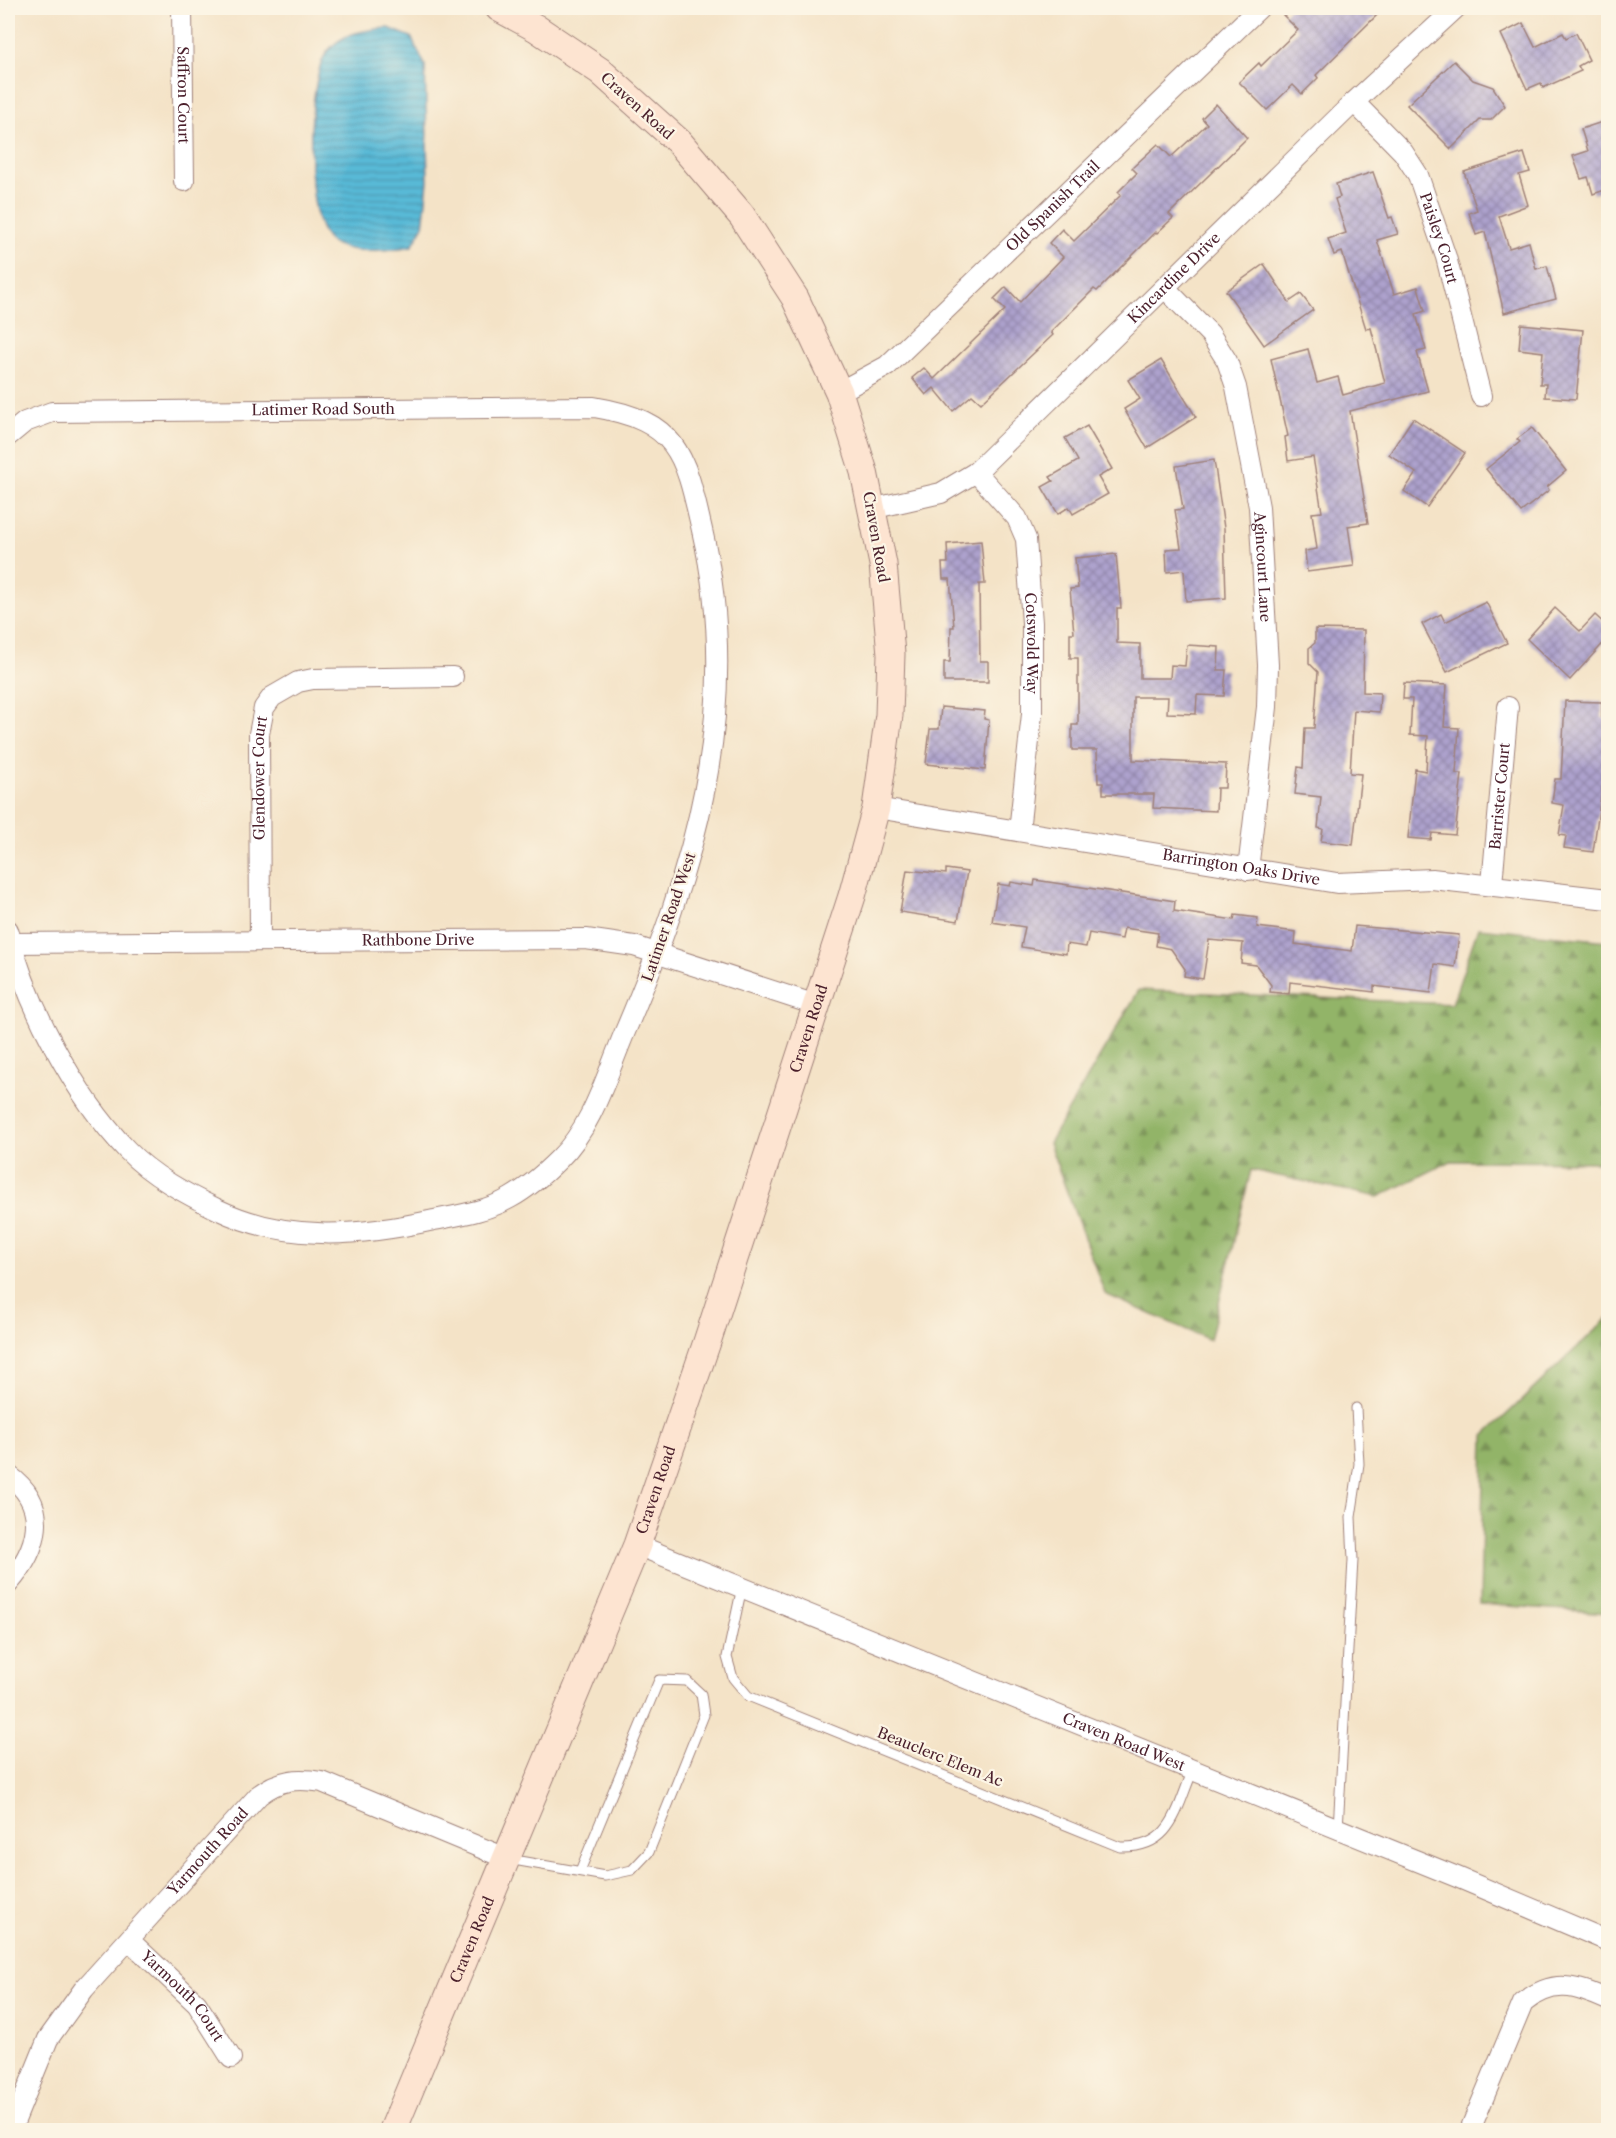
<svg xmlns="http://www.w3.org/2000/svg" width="1616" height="2138" font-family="'Libre Caslon Text',serif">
  <defs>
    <pattern id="forest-firs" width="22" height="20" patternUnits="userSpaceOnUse" patternTransform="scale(1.5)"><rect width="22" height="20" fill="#92b468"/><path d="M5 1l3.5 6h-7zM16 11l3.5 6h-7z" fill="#799256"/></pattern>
    <pattern id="water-rules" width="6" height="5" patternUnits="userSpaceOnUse" patternTransform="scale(1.5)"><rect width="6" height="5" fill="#59bad7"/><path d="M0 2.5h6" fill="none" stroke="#4c97af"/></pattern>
    <pattern id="building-cross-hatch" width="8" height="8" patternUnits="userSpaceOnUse" patternTransform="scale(1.5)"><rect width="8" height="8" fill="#ada2cd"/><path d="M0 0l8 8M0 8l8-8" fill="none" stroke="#8f83a7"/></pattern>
  </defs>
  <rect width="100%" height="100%" fill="#fcf5e5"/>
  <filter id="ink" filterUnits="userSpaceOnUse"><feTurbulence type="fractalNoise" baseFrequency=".0167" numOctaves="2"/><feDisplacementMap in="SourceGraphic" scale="12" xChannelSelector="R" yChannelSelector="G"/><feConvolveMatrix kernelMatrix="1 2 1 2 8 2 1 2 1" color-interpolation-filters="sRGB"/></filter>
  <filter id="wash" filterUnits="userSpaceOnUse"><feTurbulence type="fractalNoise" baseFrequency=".008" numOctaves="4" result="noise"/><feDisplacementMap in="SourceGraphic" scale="24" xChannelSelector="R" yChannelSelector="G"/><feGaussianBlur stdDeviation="1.35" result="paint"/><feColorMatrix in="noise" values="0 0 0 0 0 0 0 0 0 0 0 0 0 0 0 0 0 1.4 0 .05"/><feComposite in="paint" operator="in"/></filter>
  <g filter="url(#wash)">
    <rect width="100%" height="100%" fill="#f4e3c7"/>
    <g fill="url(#forest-firs)" stroke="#6e6a4a" stroke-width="1.5">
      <polygon points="1478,928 1608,941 1608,1162 1451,1161 1378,1197 1251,1170 1210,1340 1105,1294 1049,1143 1139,990 1452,1004"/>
      <polygon points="1608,1318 1608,1613 1480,1604 1484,1436"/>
    </g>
    <path fill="url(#water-rules)" stroke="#526c81" stroke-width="1.5" d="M389,28L411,37L425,65L428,181L423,227L412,246C390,250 350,255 331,242C302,222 307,78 327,52C342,32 366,30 389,28Z"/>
    <g id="blocks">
      <g fill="url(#building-cross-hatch)">
        <polygon points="1291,8 1369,8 1377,15 1316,75 1318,78 1302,94 1293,85 1267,110 1239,82 1259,63 1261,66 1298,30 1283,15"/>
        <polygon points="1523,23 1535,47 1563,33 1566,38 1576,33 1589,60 1578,66 1581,71 1543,88 1541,83 1527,89 1501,34"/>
        <polygon points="1454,61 1473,80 1493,87 1505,106 1491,120 1480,120 1451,149 1407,105"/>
        <polygon points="1216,104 1247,138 1169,214 1173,218 1157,233 1156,232 1097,291 1094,289 1051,332 1053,335 981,403 972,395 953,411 934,388 926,395 912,378 924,368 934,379 1005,310 994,299 1006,287 1020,302 1063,257 1049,243 1062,229 1074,241 1121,195 1118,192 1137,173 1132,168 1158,144 1171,157 1207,124 1202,118"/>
        <polygon points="1608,120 1608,189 1593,194 1588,177 1581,179 1573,156 1588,151 1581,129"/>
        <polygon points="1524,153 1530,172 1519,175 1528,205 1499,216 1509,248 1529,242 1536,269 1547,266 1556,299 1504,313 1485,232 1476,235 1469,213 1477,210 1464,172"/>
        <polygon points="1373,172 1389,218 1392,217 1398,234 1377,240 1394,294 1418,287 1425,311 1416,314 1426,350 1417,352 1428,391 1350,411 1368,523 1348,526 1354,566 1307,572 1305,551 1317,549 1312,513 1322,512 1313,457 1288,461 1285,437 1288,436 1271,359 1308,349 1317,383 1338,377 1343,395 1385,383 1371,328 1366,329 1342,252 1334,255 1328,239 1346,233 1335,199 1340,197 1336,184"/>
        <polygon points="1264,264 1289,302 1301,294 1313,310 1264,345 1226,291"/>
        <polygon points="1521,324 1583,330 1576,399 1545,397 1546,384 1540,384 1543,352 1519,349"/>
        <polygon points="1161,360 1196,417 1147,448 1124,409 1140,399 1128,380"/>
        <polygon points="1413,418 1465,453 1427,507 1404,491 1416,473 1389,454"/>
        <polygon points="1087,426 1112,469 1098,477 1108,494 1073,514 1069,507 1058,514 1042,487 1053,481 1050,477 1078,461 1065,438"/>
        <polygon points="1532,428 1566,471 1547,487 1549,490 1521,512 1486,469 1520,442 1517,439"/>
        <polygon points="1214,460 1224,528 1226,598 1186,601 1184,570 1167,572 1166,549 1181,548 1175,510 1183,509 1176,466"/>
        <polygon points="981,541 985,584 979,584 980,661 988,661 988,682 944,682 944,662 950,662 951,627 954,627 950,579 943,579 942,563 948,563 947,544"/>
        <polygon points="1116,554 1121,608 1117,608 1117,643 1140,644 1140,678 1170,678 1171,665 1185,666 1187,645 1219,647 1218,670 1226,670 1224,696 1197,695 1196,714 1167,713 1168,697 1133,697 1133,760 1226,764 1225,788 1217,788 1216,811 1153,808 1154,794 1103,794 1103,783 1098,783 1097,750 1072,750 1072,725 1078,725 1078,658 1070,658 1070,633 1074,633 1070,589 1078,588 1075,558"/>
        <polygon points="1486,602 1507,643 1447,672 1422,624 1441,614 1445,622"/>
        <polygon points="1555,608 1580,631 1595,615 1608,627 1608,638 1570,680 1527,639"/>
        <polygon points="1315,629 1364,630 1363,692 1380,693 1379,712 1354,710 1350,773 1361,774 1353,845 1321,841 1323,829 1318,828 1321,797 1295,794 1298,767 1303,768 1305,728 1314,728 1318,672 1309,663 1309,648 1315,643"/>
        <polygon points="1404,683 1447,685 1444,727 1459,728 1456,774 1462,774 1455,835 1432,833 1431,840 1408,838 1415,769 1426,771 1428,736 1410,735 1412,699 1403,699"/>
        <polygon points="1565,701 1602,702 1602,718 1608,719 1608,768 1605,768 1593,852 1564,848 1566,836 1559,835 1564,805 1552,803 1555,779 1561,779"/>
        <polygon points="941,707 985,711 984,719 989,720 985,770 926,764 930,729 939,729"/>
        <polygon points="946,869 967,872 958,921 900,912 907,870 946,874"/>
        <polygon points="1035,880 1175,901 1174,911 1234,920 1235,915 1258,918 1257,927 1296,932 1295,944 1352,951 1355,926 1459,935 1455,967 1435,964 1431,993 1374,986 1374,992 1290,982 1289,994 1270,992 1271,985 1256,965 1241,963 1243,943 1209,940 1203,979 1184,976 1185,969 1171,949 1156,946 1158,933 1124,928 1122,939 1089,933 1086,947 1067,944 1066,954 1021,947 1025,927 992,922 998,884 1010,886 1011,882 1034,886"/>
      </g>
    </g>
  </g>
  <g filter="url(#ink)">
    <use href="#blocks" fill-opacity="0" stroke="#9f8179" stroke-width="1.5"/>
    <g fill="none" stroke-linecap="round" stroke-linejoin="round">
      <g stroke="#9f8179" stroke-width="11">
        <g id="lane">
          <path d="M742,1587L727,1657L733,1678L748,1696L1120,1847C1172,1849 1176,1810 1193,1770"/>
          <polyline points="1338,1829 1353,1560 1351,1517 1359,1464 1356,1408"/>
          <polyline points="508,1859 605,1876 632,1870 649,1852 704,1715 701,1694 687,1681 659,1680 580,1871"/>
        </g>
      </g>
      <g stroke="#9f8179" stroke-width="22">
        <g id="street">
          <path id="s1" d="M182,8L184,181"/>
          <path id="s2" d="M1354,102L1403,152L1418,175L1446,257L1481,396"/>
          <path id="s3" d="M1165,288L1210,334L1227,361L1236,387L1259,507L1268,665L1267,707L1248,870"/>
          <path id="s4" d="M839,392L887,366L1259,8"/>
          <path id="s5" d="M8,436L25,422L52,412L594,407C679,421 685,455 702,530C744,709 694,870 624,1034C606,1077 592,1127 559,1159C544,1174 528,1188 510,1198C487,1211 460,1215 434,1220C361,1236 289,1243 219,1210C186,1194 152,1176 127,1150C74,1095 26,1004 8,930"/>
          <path id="s6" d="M976,472L1017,518L1026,539L1032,623V714L1019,831"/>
          <path id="s7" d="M871,509L941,493L976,472L1354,102L1456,8"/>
          <path id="s8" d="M876,808L1337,883L1432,879L1608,899"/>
          <path id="s9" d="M1492,884L1508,707"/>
          <path id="s10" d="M260,940L259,734L264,708L272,697L298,682L313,679L453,677"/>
          <path id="s11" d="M8,943L586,939L634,946L816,1005"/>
          <path d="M8,1475C52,1506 38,1550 8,1584"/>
          <path id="s12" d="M637,1545L1457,1877L1608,1941"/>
          <path id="s13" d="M129,1940L197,2004L231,2058"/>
          <path id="s14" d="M11,2130L48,2039L84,1989L259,1795C280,1779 297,1778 322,1782L508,1859"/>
          <path d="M1470,2130L1523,2003C1554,1978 1575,1986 1608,2000"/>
        </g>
      </g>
      <g stroke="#9f8179" stroke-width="29">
        <g id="secondary">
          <path id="s15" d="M393,2130L637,1545L707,1342L852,896L876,808L889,715L891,654L883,564L864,472L839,392L795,298L742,216L679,142L600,71L536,28L499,8"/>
        </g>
      </g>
      <use href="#lane" stroke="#fff" stroke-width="9"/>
      <use href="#street" stroke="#fff" stroke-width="20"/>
      <use href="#secondary" stroke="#fde4d1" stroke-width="27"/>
    </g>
  </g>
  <g text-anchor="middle" stroke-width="4.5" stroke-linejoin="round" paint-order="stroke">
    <g font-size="15" fill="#4a1f2b" stroke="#fcf5e5">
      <text dy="5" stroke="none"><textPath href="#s1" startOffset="87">Saffron Court</textPath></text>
      <text transform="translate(637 106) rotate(42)" y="5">Craven Road</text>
      <text dy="5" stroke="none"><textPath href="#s4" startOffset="285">Old Spanish Trail</textPath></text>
      <text dy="5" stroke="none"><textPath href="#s2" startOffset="164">Paisley Court</textPath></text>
      <text dy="5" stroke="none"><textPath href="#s7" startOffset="390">Kincardine Drive</textPath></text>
      <text dy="5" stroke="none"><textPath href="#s5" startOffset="322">Latimer Road South</textPath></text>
      <text transform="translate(876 537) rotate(80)" y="5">Craven Road</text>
      <text dy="5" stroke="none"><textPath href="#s3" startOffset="306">Agincourt Lane</textPath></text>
      <text dy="5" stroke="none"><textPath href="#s6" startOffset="189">Cotswold Way</textPath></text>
      <text dy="5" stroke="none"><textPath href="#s10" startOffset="162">Glendower Court</textPath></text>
      <text dy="5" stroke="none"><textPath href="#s9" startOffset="88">Barrister Court</textPath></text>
      <text dy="5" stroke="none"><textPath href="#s8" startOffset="370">Barrington Oaks Drive</textPath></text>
      <text transform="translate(669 917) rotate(-71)" y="5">Latimer Road West</text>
      <text dy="5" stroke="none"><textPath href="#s11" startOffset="410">Rathbone Drive</textPath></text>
      <text dy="5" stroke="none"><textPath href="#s15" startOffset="1178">Craven Road</textPath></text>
      <text dy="5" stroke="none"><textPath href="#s15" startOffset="692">Craven Road</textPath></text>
      <text dy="5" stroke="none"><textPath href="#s12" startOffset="525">Craven Road West</textPath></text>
      <text transform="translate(940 1757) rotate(22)" y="5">Beauclerc Elem Ac</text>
      <text dy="5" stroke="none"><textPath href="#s14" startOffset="345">Yarmouth Road</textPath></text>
      <text dy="5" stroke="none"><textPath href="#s15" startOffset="206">Craven Road</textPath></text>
      <text dy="5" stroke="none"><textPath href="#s13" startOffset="78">Yarmouth Court</textPath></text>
    </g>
  </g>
  <rect width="1616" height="2138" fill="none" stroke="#fcf5e5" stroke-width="30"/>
</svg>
